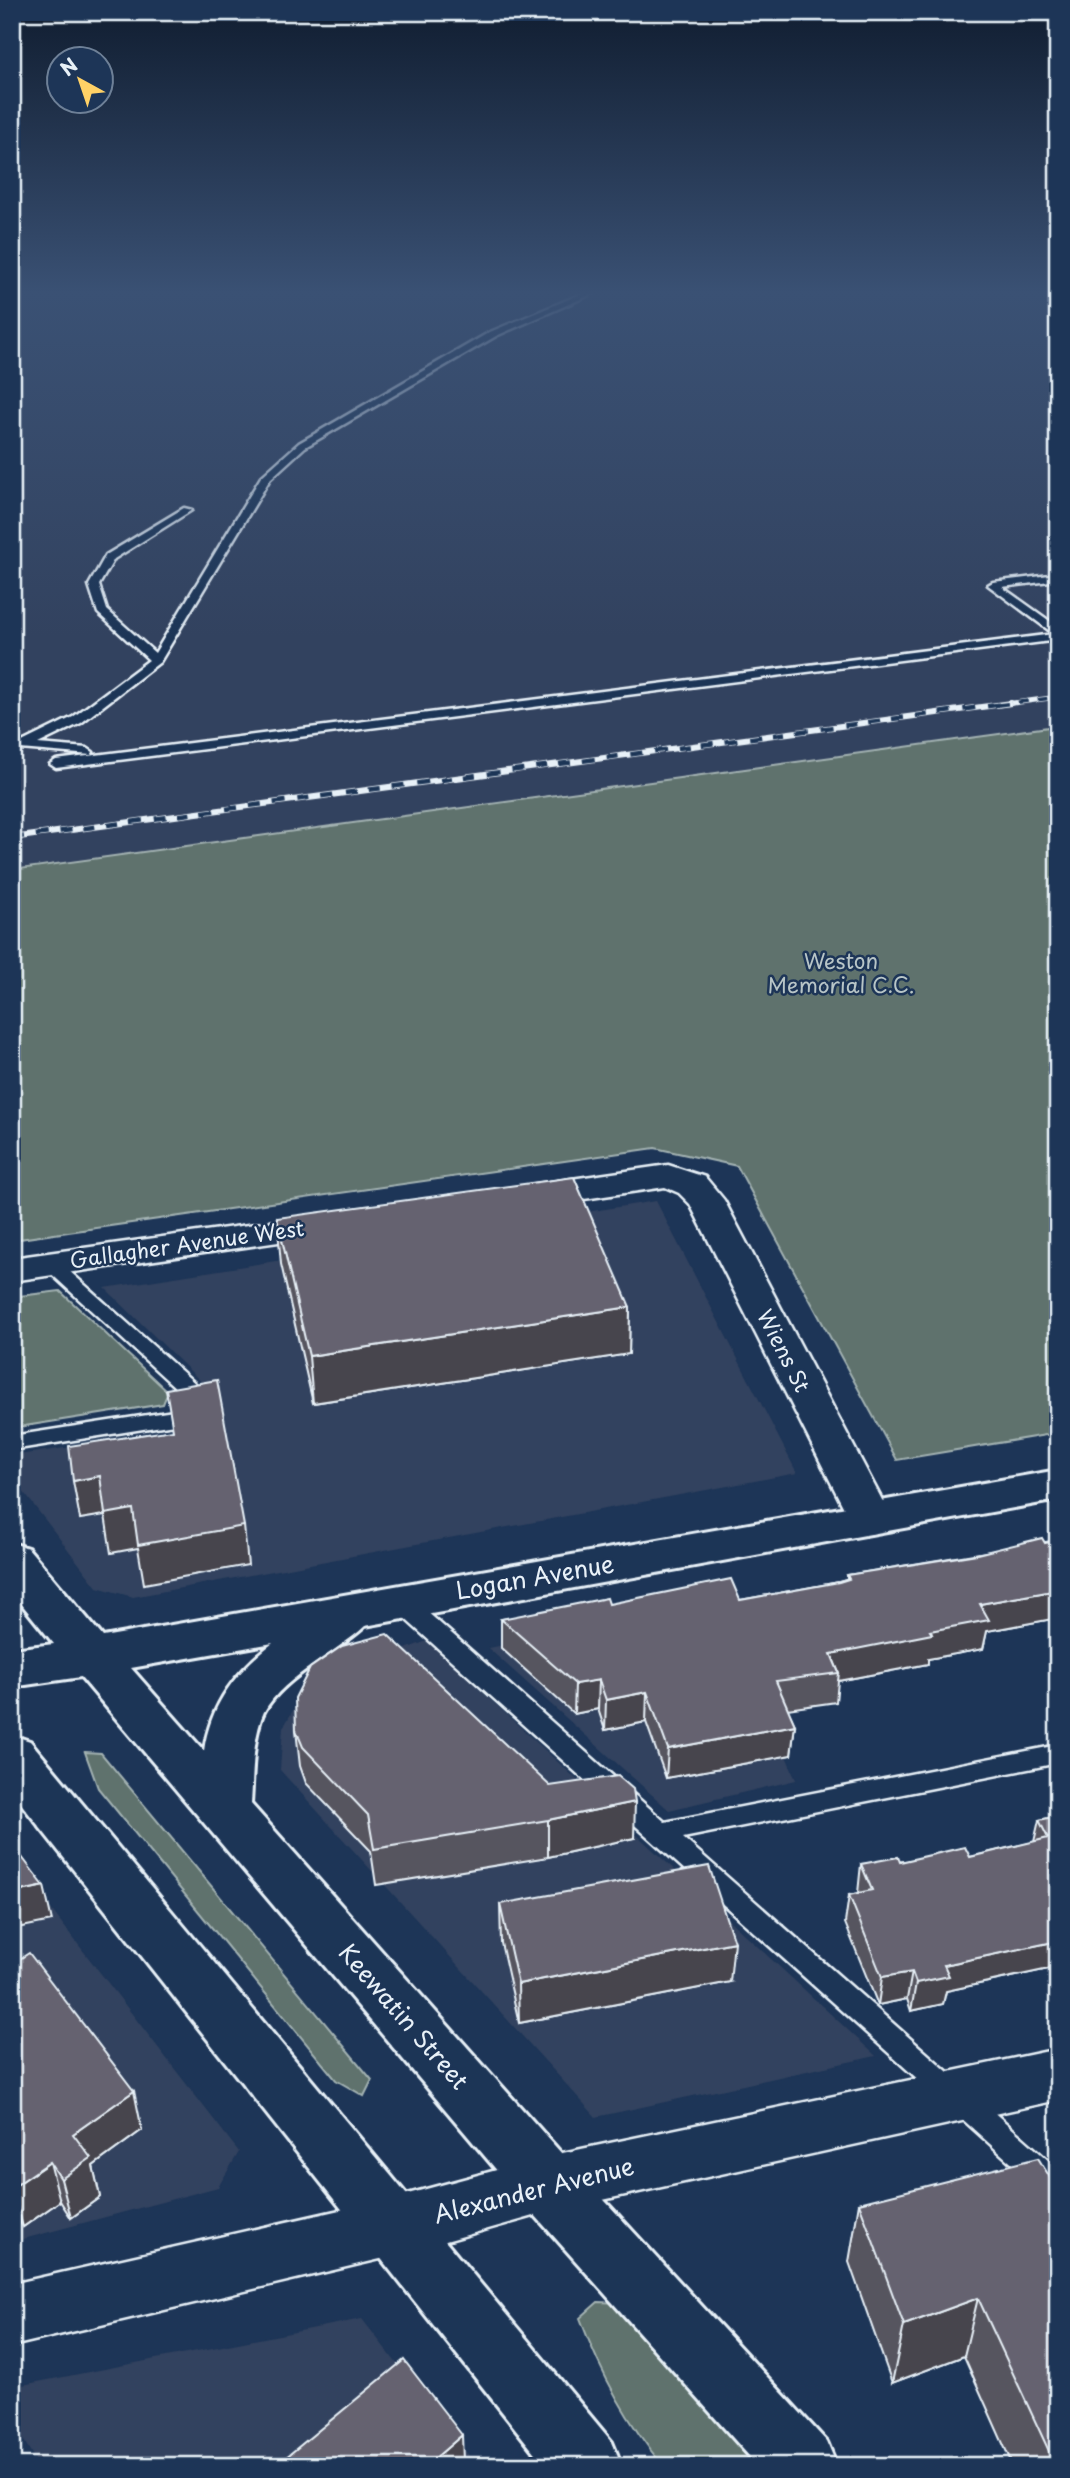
<svg xmlns="http://www.w3.org/2000/svg" width="1070" height="2478" font-family="'Playpen Sans',sans-serif">
  <rect width="100%" height="100%" fill="#1d3557"/>
  <filter id="ink" filterUnits="userSpaceOnUse"><feTurbulence type="fractalNoise" baseFrequency=".0143" numOctaves="2"/><feDisplacementMap in="SourceGraphic" scale="14" xChannelSelector="R" yChannelSelector="G"/><feConvolveMatrix kernelMatrix="1 2 1 2 8 2 1 2 1" color-interpolation-filters="sRGB"/></filter>
  <g filter="url(#ink)">
    <g fill="#33425e">
      <polygon points="12,290 1058,290 1058,725 12,870"/>
      <polygon points="656,1201 797,1473 133,1597 97,1587 12,1477 12,1456 225,1424 222,1402 105,1288"/>
      <polygon points="723,1604 796,1780 669,1810 488,1648"/>
      <polygon points="427,1641 876,2056 596,2117 280,1770 283,1728 300,1698 323,1680"/>
      <polygon points="12,1859 239,2152 218,2187 12,2242"/>
      <polygon points="362,2319 477,2466 39,2466 12,2421 12,2387"/>
    </g>
    <g fill="#5e726d" stroke="#a3b2b2" stroke-width="2">
      <polygon points="1056,726 1058,1433 897,1460 737,1166 655,1148 12,1240 12,870"/>
      <polygon points="60,1291 168,1392 163,1404 12,1428 12,1297"/>
      <polygon points="85,1752 101,1753 372,2080 364,2096 336,2080 98,1788"/>
      <path d="M598,2302L621,2303L765,2466H663C626,2421 600,2372 580,2318Z"/>
    </g>
    <g fill="none" stroke-linecap="round" stroke-linejoin="round">
      <g stroke="#e8f1f8" stroke-width="5">
        <g id="lane">
          <polygon points="591,290 601,290 496,336 305,447 270,479 160,662 81,723 38,744 87,748 93,752 91,755 20,749 20,743 73,717 149,660 98,613 89,585 106,555 184,508 192,510 114,559 99,585 107,610 155,653 261,477 299,443 490,332"/>
          <polygon points="1058,574 1058,580 1002,587 1058,627 1058,640 56,768 50,764 56,760 1054,634 988,585 993,582"/>
          <polygon points="52,1260 58,1261 207,1394 210,1399 193,1421 12,1450 12,1436 180,1410 189,1400 46,1269 43,1265 46,1261"/>
          <polygon points="400,1593 408,1595 665,1822 1058,1745 1058,1763 683,1838 1058,2169 1058,2200 1048,2196 392,1607 389,1601 392,1595"/>
        </g>
      </g>
      <g stroke="#e8f1f8" stroke-width="5">
        <g id="street">
          <polygon points="668,1165 705,1177 724,1200 892,1519 885,1530 870,1534 855,1530 690,1204 679,1193 665,1187 530,1207 517,1204 512,1196 517,1188 530,1185"/>
          <polygon points="327,1214 340,1217 345,1225 340,1233 12,1281 12,1258"/>
          <polygon points="1058,2049 1058,2100 548,2212 393,2256 12,2346 12,2284 393,2198 548,2156"/>
        </g>
      </g>
      <g stroke="#e8f1f8" stroke-width="6">
        <g id="secondary">
          <path d="M1058,1470V1500L365,1626C338,1652 273,1682 261,1719C252,1746 253,1776 251,1804L570,2163L827,2442L837,2466H758L526,2205L81,1677L12,1687V1649L54,1644L12,1592V1543L28,1548L103,1637ZM273,1643C236,1672 211,1703 204,1751L131,1668Z"/>
          <polygon points="12,1735 30,1741 612,2442 622,2466 545,2466 12,1792"/>
        </g>
      </g>
      <use href="#lane" fill="#1d3557" fill-rule="evenodd"/>
      <use href="#street" fill="#1d3557" fill-rule="evenodd"/>
      <use href="#secondary" fill="#1d3557" fill-rule="evenodd"/>
      <g stroke="#e8f1f8" stroke-width="5">
        <polyline id="rail-far1" points="998,705 1058,697"/>
      </g>
      <g stroke="#e8f1f8" stroke-width="6">
        <polyline id="rail" points="12,838 1011,703"/>
      </g>
      <use href="#rail-far1" stroke="#1d3557" stroke-width="3.5" stroke-dasharray="10" stroke-linecap="butt"/>
      <use href="#rail" stroke="#1d3557" stroke-width="4.5" stroke-dasharray="12" stroke-linecap="butt"/>
    </g>
    <g fill="#57545f" stroke="#e8f1f8" stroke-width="2">
      <polygon points="277,1218 630,1307 629,1354 313,1403 281,1264"/>
      <polygon points="1058,1540 1058,1618 987,1631 983,1649 928,1659 928,1664 838,1681 836,1702 787,1709 795,1725 791,1755 666,1778 646,1722 605,1730 598,1709 574,1714 501,1648 501,1619 609,1604 740,1600 839,1582 847,1580 847,1575"/>
      <polygon points="296,1730 550,1786 634,1838 548,1857 376,1885 371,1851 306,1783 300,1766"/>
      <polygon points="1058,1816 1058,1967 946,1991 943,2004 911,2011 907,1999 878,2005 845,1923 849,1895 858,1893 861,1864 970,1857 1034,1842 1039,1820"/>
      <polygon points="500,1904 730,1982 519,2023 501,1943"/>
      <polygon points="12,1964 142,2130 93,2166 100,2197 71,2218 60,2201 23,2227 12,2211"/>
      <polygon points="1058,2190 1058,2466 1013,2466 964,2356 892,2383 849,2262 859,2203"/>
    </g>
    <g fill="#47454e" stroke="#e8f1f8" stroke-width="2">
      <polygon points="630,1307 629,1354 313,1403 309,1356"/>
      <polygon points="100,1476 133,1509 244,1526 248,1565 144,1584 138,1548 111,1553 105,1515 80,1519 73,1481"/>
      <polygon points="1058,1590 1058,1618 987,1631 983,1649 928,1659 928,1664 838,1681 839,1673 831,1654 930,1631 980,1604"/>
      <polygon points="599,1680 598,1709 574,1714 575,1684"/>
      <polygon points="647,1692 646,1722 605,1730 606,1700"/>
      <polygon points="795,1725 791,1755 666,1778 668,1749"/>
      <polygon points="635,1802 634,1838 548,1857 548,1820"/>
      <polygon points="44,1886 52,1921 12,1929 12,1893"/>
      <polygon points="1058,1941 1058,1967 946,1991 943,2004 911,2011 916,1983 944,1965"/>
      <polygon points="734,1942 730,1982 519,2023 518,1984"/>
      <polygon points="912,1972 907,1999 878,2005 882,1977"/>
      <polygon points="134,2091 142,2130 93,2166 100,2197 71,2218 61,2179 73,2134"/>
      <polygon points="50,2162 60,2201 23,2227 12,2188"/>
      <polygon points="978,2298 964,2356 892,2383 904,2325"/>
      <polygon points="462,2435 463,2461 457,2466 426,2466"/>
      <polygon points="1058,2460 1058,2466 1053,2466 1054,2462"/>
    </g>
    <g fill="#65626f" stroke="#e8f1f8" stroke-width="2">
      <polygon points="574,1177 630,1307 309,1356 277,1218"/>
      <polygon points="217,1380 244,1526 138,1545 133,1509 105,1514 100,1476 73,1481 69,1446 173,1430 166,1389"/>
      <polygon points="1042,1538 1045,1543 1058,1540 1058,1590 980,1604 989,1620 930,1631 932,1634 831,1654 839,1673 776,1681 795,1725 668,1749 647,1692 606,1700 599,1680 575,1684 501,1619 607,1598 609,1604 731,1579 740,1600 839,1582 849,1579 847,1575 977,1554"/>
      <polygon points="387,1634 550,1786 618,1776 633,1789 635,1802 548,1820 374,1849 368,1815 303,1747 296,1730 295,1698 310,1668 342,1646"/>
      <polygon points="1058,1816 1058,1941 944,1965 949,1976 916,1983 912,1972 882,1977 849,1895 872,1890 861,1864 898,1857 900,1862 965,1847 970,1857 1048,1838 1039,1820"/>
      <polygon points="12,1844 44,1886 12,1893"/>
      <polygon points="709,1866 734,1942 518,1984 500,1904"/>
      <polygon points="29,1953 134,2091 73,2134 91,2158 61,2179 50,2162 12,2188 12,1964"/>
      <polygon points="1038,2158 1058,2190 1058,2460 1054,2462 978,2298 904,2325 859,2203"/>
      <polygon points="404,2360 462,2435 426,2466 281,2466 279,2463"/>
    </g>
  </g>
  <linearGradient id="sky" x2="0" y2="1"><stop stop-color="#101d30"/><stop offset="0.46" stop-color="#3a5174"/><stop offset="1" stop-color="#3a5174" stop-opacity="0"/></linearGradient>
  <rect width="1070" height="637" fill="url(#sky)"/>
  <g text-anchor="middle" stroke-width="5" stroke-linejoin="round" paint-order="stroke">
    <g font-size="21" fill="#b8c5c7" stroke="#1d3557">
      <text x="841" y="969">Weston<tspan x="841" dy="24">Memorial C.C.</tspan></text>
    </g>
    <g font-size="21" fill="#e8f1f8" stroke="#1d3557">
      <text transform="translate(187 1245) rotate(-8)" y="7">Gallagher Avenue West</text>
      <text transform="translate(783 1351) rotate(63)" y="7">Wiens St</text>
    </g>
    <g font-size="24" fill="#e8f1f8" stroke="#1d3557">
      <text transform="translate(535 1578) rotate(-10)" y="8">Logan Avenue</text>
      <text transform="translate(403 2017) rotate(49)" y="8">Keewatin Street</text>
      <text transform="translate(534 2191) rotate(-14)" y="8">Alexander Avenue</text>
    </g>
  </g>
  <rect width="1070" height="2478" fill="none" stroke="#1d3557" stroke-width="42"/>
  <rect x="21" y="21" width="1028" height="2436" fill="none" stroke="#e8f1f8" stroke-width="2.5" filter="url(#ink)"/>
  <g transform="translate(80 80) rotate(320)"><circle r="33" fill="#1d3557" stroke="#6e8097" stroke-width="2"/>
  <path d="M0-5L12 26L0 18L-12 26Z" fill="#ffd166"/>
  <text y="-10" font-size="19" font-weight="bold" text-anchor="middle" fill="#e8f1f8">N</text>
  </g>
</svg>
